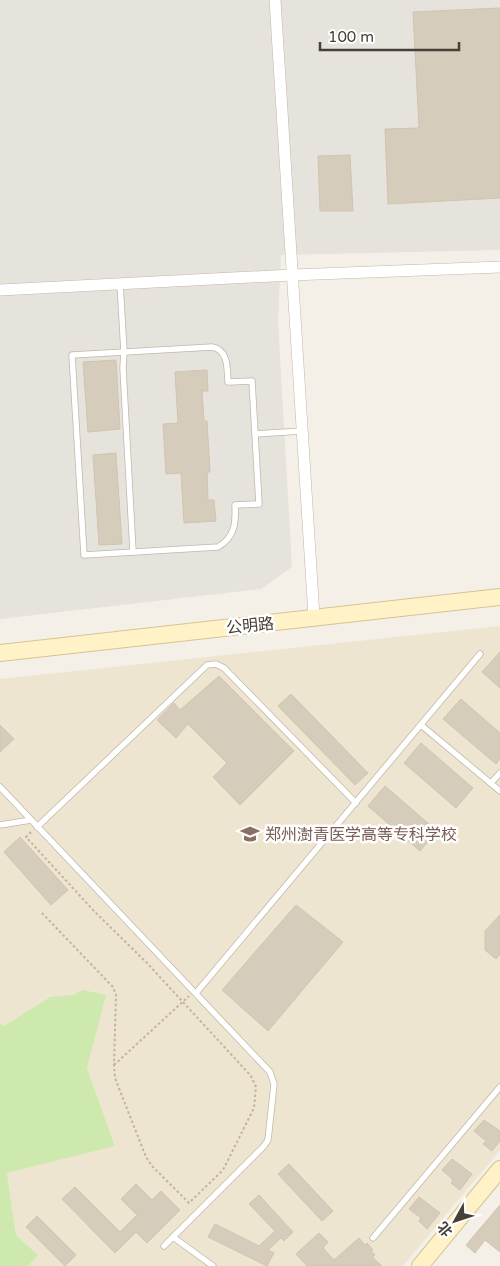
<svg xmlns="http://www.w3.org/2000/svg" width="500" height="1266" font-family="'Varela Round','Noto Sans SC',sans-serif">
  <rect width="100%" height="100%" fill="#f4f0e7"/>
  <polygon fill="#e6e2dc" points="0,0 500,0 500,250 281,255 278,321 292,567 261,589 0,619"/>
  <polygon fill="#ede5d0" points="500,626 500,1150 403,1266 28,1266 38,1255 16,1235 7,1173 115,1145 87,1068 105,995 66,999 50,997 4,1026 0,1024 0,679"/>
  <polygon fill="#cee9ae" points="83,990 106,995 87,1068 115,1146 7,1173 16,1235 38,1255 28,1266 0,1266 0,1024 4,1026 50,997 73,995"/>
  <g fill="#d6ccbc" stroke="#d1c4af">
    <polygon points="500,8 500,198 388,204 385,129 419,128 413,12"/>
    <polygon points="350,155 353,211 320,211 318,156"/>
    <polygon points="116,360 120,429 88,432 83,362"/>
    <polygon points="207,370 208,391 202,391 204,421 207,421 210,472 207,472 208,500 214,500 216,521 184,523 181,473 166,474 163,424 178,423 175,372"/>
    <polygon points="116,453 122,544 99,545 93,455"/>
    <polygon points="500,652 500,688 482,672"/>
    <polygon points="219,676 294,751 240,805 213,777 227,763 188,724 176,738 157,720 174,703 180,710"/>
    <polygon points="291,694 368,773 355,785 278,706"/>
    <polygon points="461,699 500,733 500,759 496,764 443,719"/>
    <polygon points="0,725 14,739 0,752"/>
    <polygon points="421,743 473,788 456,808 404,763"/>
    <polygon points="385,786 437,831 420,851 368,806"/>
    <polygon points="20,837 68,890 51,905 4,852"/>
    <polygon points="296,905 343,942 268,1031 222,990"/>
    <polygon points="500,915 500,954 496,959 485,950 485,931"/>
    <polygon points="484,1120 500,1131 500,1141 492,1151 483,1144 486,1141 474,1131"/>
    <polygon points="452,1159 472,1174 460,1190 451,1183 453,1180 442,1170"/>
    <polygon points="289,1164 333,1211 322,1221 278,1174"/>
    <polygon points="136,1184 152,1200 161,1191 180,1210 147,1243 136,1232 115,1253 62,1199 75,1187 120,1232 137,1215 121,1199"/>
    <polygon points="259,1195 293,1232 284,1241 281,1238 268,1250 274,1253 267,1266 208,1237 215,1224 259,1246 275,1231 249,1204"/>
    <polygon points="419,1197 440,1213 427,1229 419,1221 421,1218 409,1209"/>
    <polygon points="500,1205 500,1252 485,1240 475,1253 466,1245"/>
    <polygon points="37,1216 76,1255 65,1266 26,1227"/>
    <polygon points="319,1233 328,1242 323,1248 334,1260 359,1238 365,1245 367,1243 373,1250 371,1251 375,1255 372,1257 382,1266 307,1266 296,1254"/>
  </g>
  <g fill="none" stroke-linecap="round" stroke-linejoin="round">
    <g stroke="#c0b8a9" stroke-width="7">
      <g id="lane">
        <polyline points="120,283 124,352 123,368 133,552"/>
        <path d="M212,347C229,350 227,369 228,382L252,381L259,504L235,505C236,523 235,537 218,547L84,555L72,355Z"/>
        <polyline points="255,434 302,431"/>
        <polyline points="421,725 500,791"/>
        <polyline points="491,783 500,773"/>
        <polyline points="0,787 270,1072 274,1084 268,1140 264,1146 164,1246"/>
        <polyline points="0,825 31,820"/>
        <polyline points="37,827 207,665 216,664 224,668 356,803"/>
        <polyline points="196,993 480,654"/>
        <polyline points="173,1237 213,1266"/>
        <polyline points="373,1238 500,1087"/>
      </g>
    </g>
    <g stroke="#c0b8a9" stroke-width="12">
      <g id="street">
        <polyline points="275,0 314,617"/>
        <polyline points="0,290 292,275 500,267"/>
      </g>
    </g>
    <g stroke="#d5c495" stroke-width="18">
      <g id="secondary">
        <polyline points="0,653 500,597"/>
        <polyline points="420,1266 500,1169"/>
      </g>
    </g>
    <g stroke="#c2b49a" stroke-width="2" stroke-dasharray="2.5 2.5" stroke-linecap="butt">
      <polyline points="31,832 26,837 94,911 147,963 251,1076 256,1087 254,1108 223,1170 189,1203 152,1166 146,1157 115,1078 114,1065 116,995 113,987 41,912"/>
      <polyline points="114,1065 189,996"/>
    </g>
    <use href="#lane" stroke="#fff" stroke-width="5.5"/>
    <use href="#street" stroke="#fff" stroke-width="11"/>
    <use href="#secondary" stroke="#fff2c6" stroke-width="16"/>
  </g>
  <defs>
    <g id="university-bare" transform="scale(1.5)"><path d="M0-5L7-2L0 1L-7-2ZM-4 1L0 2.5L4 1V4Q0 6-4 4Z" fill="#8d6e63" stroke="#fff" stroke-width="2.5" paint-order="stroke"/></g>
  </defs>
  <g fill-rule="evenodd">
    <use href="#university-bare" x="250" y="834"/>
  </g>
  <g text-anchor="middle" stroke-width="5" stroke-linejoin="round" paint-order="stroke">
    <g font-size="16" fill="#474036" stroke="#fff">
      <text transform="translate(250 625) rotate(-6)" y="6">公明路</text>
    </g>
    <g font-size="16" fill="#785e54" stroke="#fff" text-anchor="start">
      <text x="265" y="840">郑州澍青医学高等专科学校</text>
    </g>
  </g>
  <g transform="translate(455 1221) rotate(230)" stroke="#ffffff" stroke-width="4" paint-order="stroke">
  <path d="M0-4L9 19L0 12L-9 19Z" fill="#474036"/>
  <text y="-8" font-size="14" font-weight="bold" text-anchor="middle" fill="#474036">北</text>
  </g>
  <path d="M320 42v8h139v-8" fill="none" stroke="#474036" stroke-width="2.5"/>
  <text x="328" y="42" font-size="15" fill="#474036" stroke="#ffffff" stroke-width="4" paint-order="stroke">100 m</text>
</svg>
